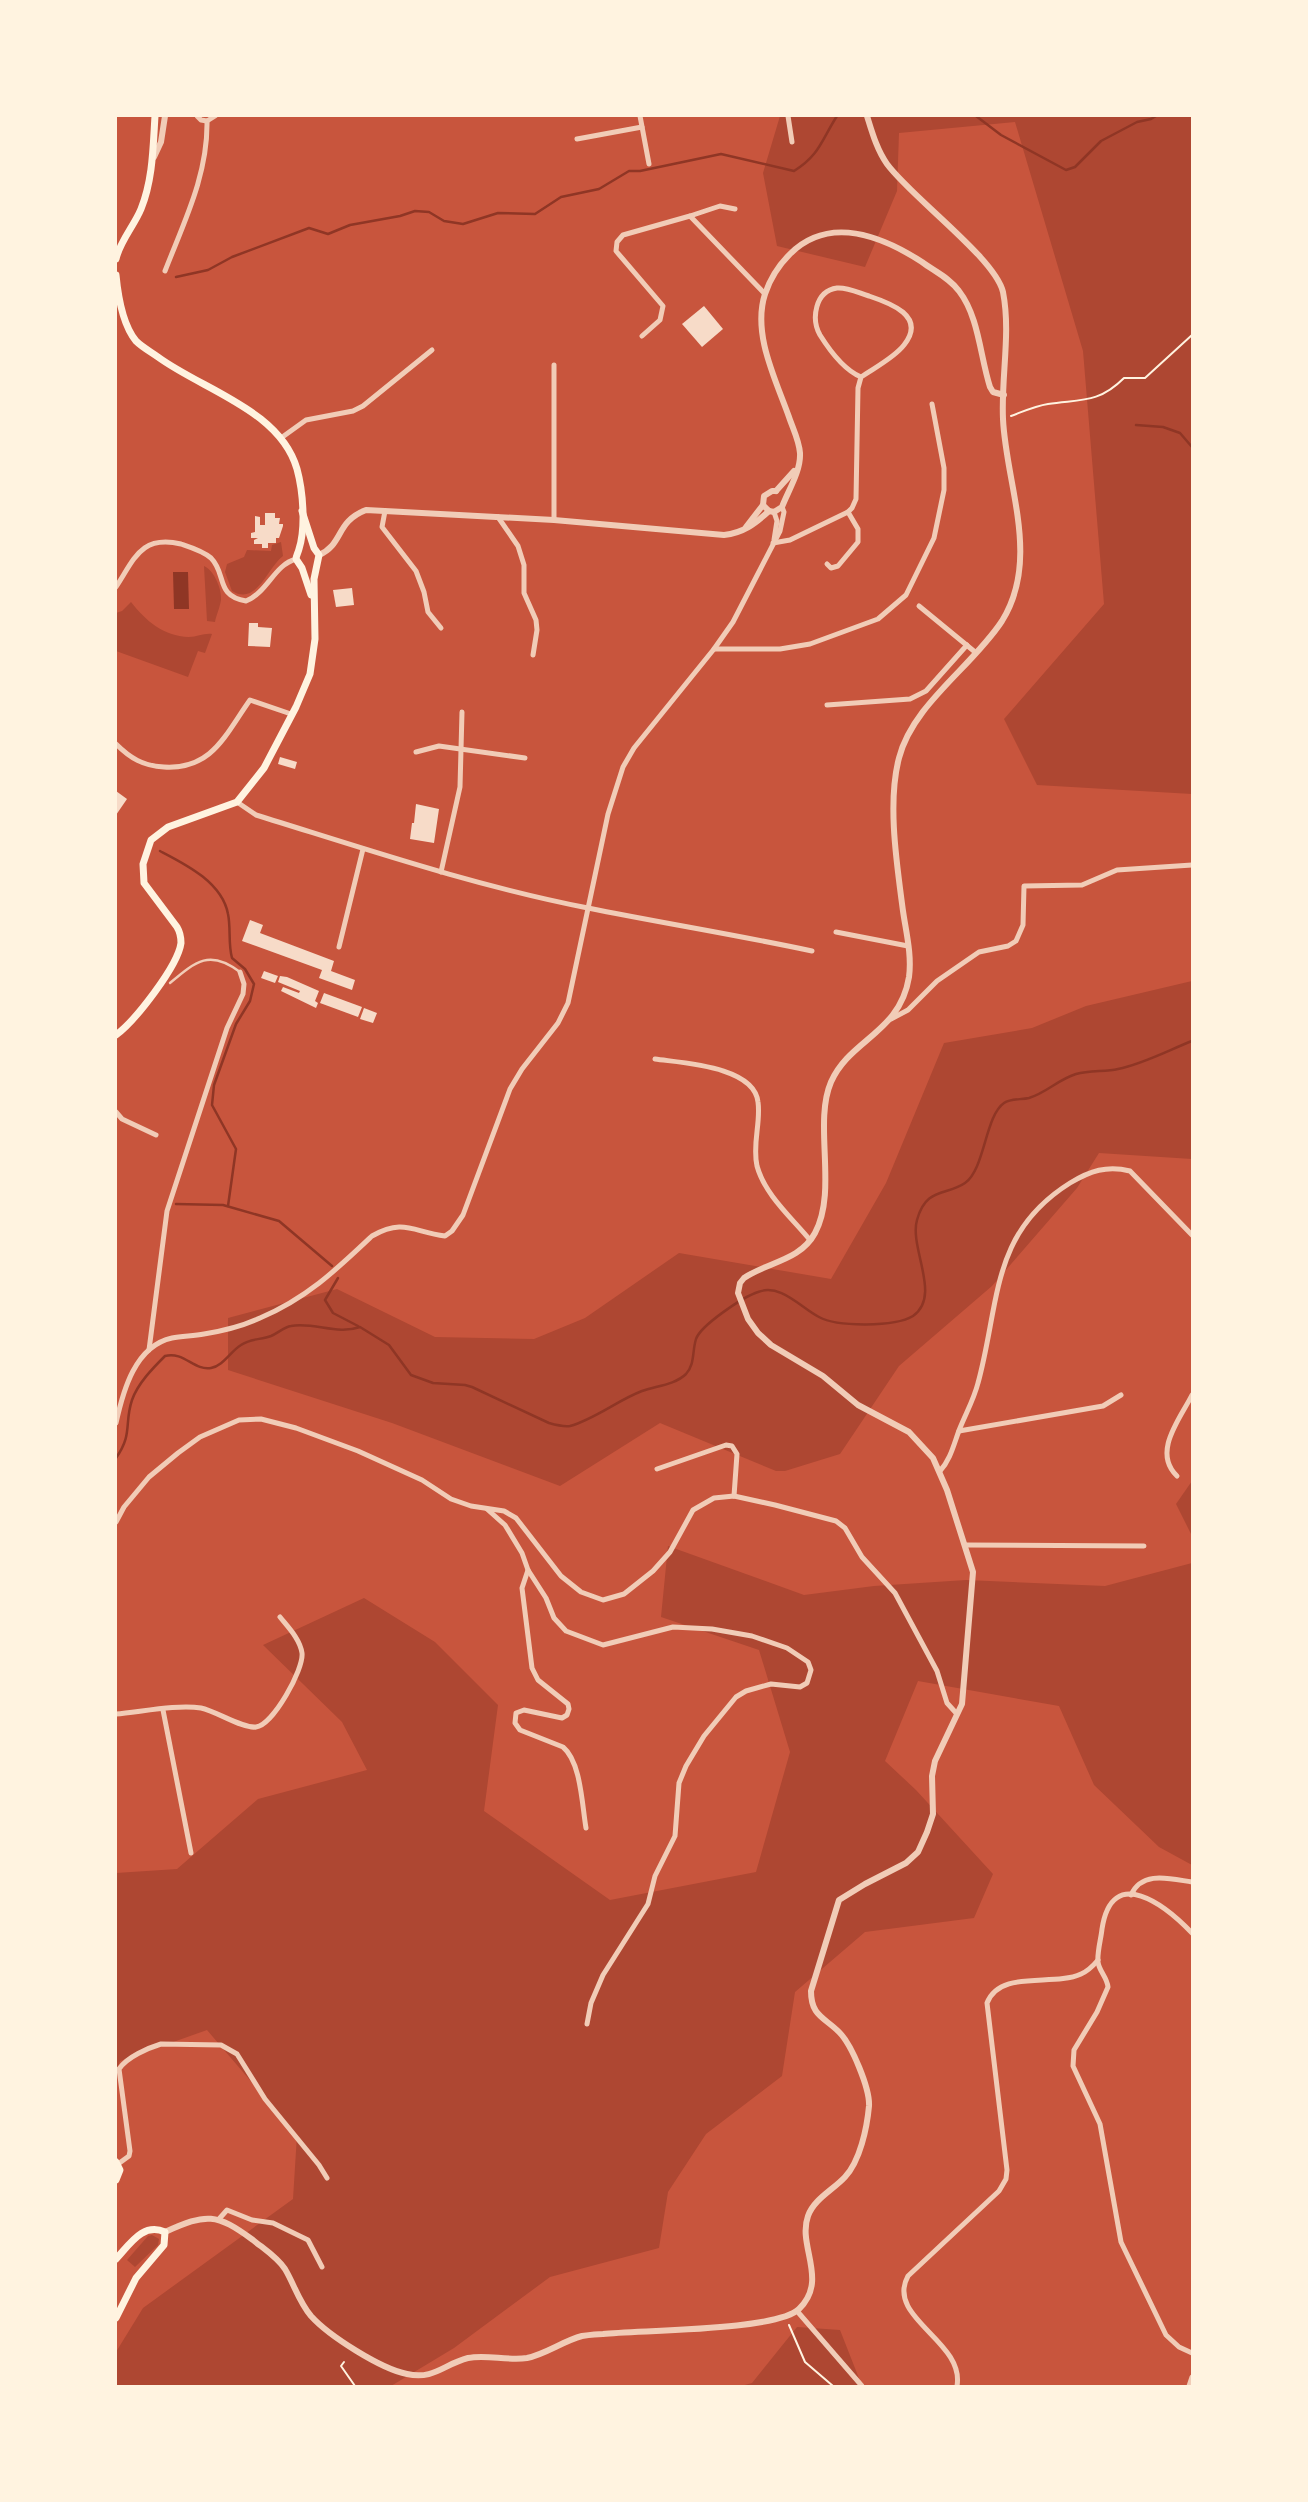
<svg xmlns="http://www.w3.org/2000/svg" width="1308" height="2502" font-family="Rubik,sans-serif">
  <rect width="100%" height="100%" fill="#c8553d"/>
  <g fill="#ae4732">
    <polygon points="780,116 1192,116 1192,794 1037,785 1004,719 1104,604 1083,351 1015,122 899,133 897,191 865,267 777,246 763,173"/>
    <path d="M281,542L283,556C267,568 257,606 232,591L225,572L227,564L244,557L247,550L271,551L272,545Z"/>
    <path d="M204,566C214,570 222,589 221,600C220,607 216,616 215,622L207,621Z"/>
    <path d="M131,602C146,621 163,636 189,637C197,637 204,633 212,634L205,653L198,651L188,677L116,651V613L122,611Z"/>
    <polygon points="1192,981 1192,1159 1099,1153 1077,1188 992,1286 899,1366 840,1454 785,1471 776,1471 660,1423 560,1486 392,1423 228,1370 228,1318 337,1289 435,1337 534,1339 585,1318 679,1253 831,1279 886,1183 944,1043 1032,1028 1086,1006"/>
    <polygon points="1192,1481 1192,1536 1176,1504"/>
    <polygon points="668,1546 804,1595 874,1586 966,1580 1105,1586 1192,1563 1192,1865 1159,1847 1094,1785 1059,1706 918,1681 885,1761 916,1790 993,1874 974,1918 865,1932 795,1992 782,2076 706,2134 668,2192 659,2248 550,2277 454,2348 391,2386 116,2386 116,2352 143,2308 293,2199 297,2135 207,2030 120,2061 116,2072 116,1873 177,1869 258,1799 367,1770 342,1722 263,1645 364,1598 435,1642 498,1705 484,1811 610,1900 756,1872 790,1752 759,1650 661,1617"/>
    <polygon points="152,2235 159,2239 158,2245 135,2267 127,2260 148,2236"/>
    <polygon points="797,2327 840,2330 862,2386 741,2386 752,2383"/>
  </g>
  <polygon fill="#8f3625" points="173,572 188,572 189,609 174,609"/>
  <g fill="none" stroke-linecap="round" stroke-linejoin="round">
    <g stroke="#8f3625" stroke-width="2.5">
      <polyline points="976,116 1001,135 1066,170 1075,167 1101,141 1137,122 1151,119 1156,116"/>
      <path d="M176,277L208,270L232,257L309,228L328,234L350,225L400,216L415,211L429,212L444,221L463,224L498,213L535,214L561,197L599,189L629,171H640L721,154L794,171C820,155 822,139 837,116"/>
      <polyline points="1136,425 1163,427 1180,433 1192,447"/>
      <path d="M160,851C185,864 222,882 228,914C231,928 228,944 232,958L245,969L254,984L250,1001L236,1024L214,1085L212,1105L236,1149L228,1206"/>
      <polyline points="176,1204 223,1205 279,1221 332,1266"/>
      <polyline points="338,1278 325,1300 333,1313 358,1326"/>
      <path d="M116,1458C133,1434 124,1424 132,1400C138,1383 153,1368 165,1356C184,1351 194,1371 211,1368C223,1366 231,1351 241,1345C251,1338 261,1340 271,1336C278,1333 284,1327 291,1326C315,1322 337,1335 360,1327L389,1345L411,1375L433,1383L465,1385L472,1387L549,1423C556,1425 563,1427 570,1426C595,1419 618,1400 642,1391C655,1386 675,1385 686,1374C695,1364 692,1352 696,1339C701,1325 743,1297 758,1292C781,1283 801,1308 819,1317C837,1327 895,1327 913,1316C942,1296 909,1248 917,1220C926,1187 946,1196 965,1183C985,1169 985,1116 1004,1103C1011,1098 1021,1100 1029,1098C1046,1093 1059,1079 1076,1074C1090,1070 1105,1072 1118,1069C1143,1064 1169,1050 1192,1041"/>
    </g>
  </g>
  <g fill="#f7dbc8">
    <polygon points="704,306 723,329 702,347 682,324"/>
    <polygon points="265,513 275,513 275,518 280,518 279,524 283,524 283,526 279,538 276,538 276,543 268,543 268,548 262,548 262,544 254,544 254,540 258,538 251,538 251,533 255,532 255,516 260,517 260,525 265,525"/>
    <polygon points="352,588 354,605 336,607 333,590"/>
    <polygon points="249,623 258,623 258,627 272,628 270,647 248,646"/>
    <polygon points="280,757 297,762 295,769 278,764"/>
    <polygon points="116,791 127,799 116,815"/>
    <polygon points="416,804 439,809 434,843 410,839 412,823 414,823"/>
    <polygon points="250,920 263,925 260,933 334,961 331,971 355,980 352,990 319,978 322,970 242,941"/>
    <polygon points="264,971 278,976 275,983 261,978"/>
    <polygon points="280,976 287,977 319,991 315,1001 318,1003 316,1008 281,991 283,987 299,993 300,991 278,982"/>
    <polygon points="324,993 362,1007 358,1017 320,1003"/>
    <polygon points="364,1008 377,1013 373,1023 360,1019"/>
  </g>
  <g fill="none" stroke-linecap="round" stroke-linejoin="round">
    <g stroke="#fff3e0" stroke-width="2">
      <path d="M1011,416C1022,412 1035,406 1048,404C1080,399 1098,404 1124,378H1145L1192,335"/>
      <polyline points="789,2325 805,2362 833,2386"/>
      <polyline points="344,2362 341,2366 355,2386"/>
    </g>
    <path stroke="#f1ccb7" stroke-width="2.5" d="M170,983C196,961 210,949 240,972"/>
    <g stroke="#f1ccb7" stroke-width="5">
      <polyline points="197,116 201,120 207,121 215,116"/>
      <polyline points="640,116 649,164"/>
      <polyline points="788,116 792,142"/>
      <polyline points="577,139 642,127"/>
      <polyline points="690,216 720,206 735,209"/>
      <path d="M165,271C184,222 208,175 207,121"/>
      <polyline points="642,336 660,320 663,306 616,251 617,242 623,235 690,216 765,294"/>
      <polyline points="281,438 306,420 353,411 363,406 432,350"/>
      <polyline points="385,511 382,527 416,571 424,592 428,612 441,628"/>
      <polyline points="774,512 777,521 774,540"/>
      <polyline points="498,517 518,546 524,565 524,593 536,620 537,630 533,655"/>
      <polyline points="554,520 554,365"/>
      <path d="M773,543L790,540L848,512L852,508L856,499L858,388L861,377C844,370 830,351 820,335C811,319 815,291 837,288C847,287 859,293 869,296C890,303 927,316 904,345C894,358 874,368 861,377"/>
      <polyline points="827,564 831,568 838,566 858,542 858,529 848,512"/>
      <path d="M116,587C135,558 141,535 181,544C190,547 203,551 211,558C227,574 215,596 246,601C268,592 274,565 296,559"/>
      <polyline points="919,606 975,652"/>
      <polyline points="714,649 780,649 810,644 878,619 906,595 934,538 944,490 944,468 932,404"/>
      <polyline points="827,705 910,699 926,691 967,645"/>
      <path d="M116,744C130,758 143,766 164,767C212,770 225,735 250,700L291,714"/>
      <polyline points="416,752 439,746 525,758"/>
      <path d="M237,802L256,815C366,849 475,886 588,908C662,923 737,935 812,951"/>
      <polyline points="441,872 460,787 462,712"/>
      <polyline points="836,932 908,946"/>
      <polyline points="339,947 363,849"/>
      <polyline points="891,1019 908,1010 937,981 979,952 1008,946 1016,941 1023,925 1024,886 1082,885 1117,870 1192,865"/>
      <path d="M655,1059C682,1063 754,1066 758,1102C761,1123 752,1144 757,1166C765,1195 792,1218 810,1240"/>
      <polyline points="116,1112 122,1119 156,1135"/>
      <polyline points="149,1350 167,1211 227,1028 243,994 244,984 240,972"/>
      <path d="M116,1423C123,1391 135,1346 172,1338C182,1336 193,1336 204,1334C223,1331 243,1326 260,1318C307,1298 336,1270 372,1236C404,1218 413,1232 445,1236L452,1231L463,1215L510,1089L522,1069L558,1023L568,1003L608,814L623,767L634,748L714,649L733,622L780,531L784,512L782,507"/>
      <polyline points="959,1431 1103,1406 1121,1395"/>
      <polyline points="657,1469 726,1445 732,1446 737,1454 734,1496"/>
      <path d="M940,1471C951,1459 954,1443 960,1428C966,1413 974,1399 978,1383C1000,1303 990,1233 1070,1183C1090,1171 1107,1165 1130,1171L1192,1235"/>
      <path d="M1177,1476C1152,1452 1180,1419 1192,1395"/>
      <polyline points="487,1509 505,1525 522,1553 528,1570 546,1598 554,1618 566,1631 603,1645 673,1627 712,1629 752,1636 787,1648 808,1662 811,1670 807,1683 800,1687 771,1684 746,1691 736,1697 704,1736 686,1766 679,1783 675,1836 655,1876 648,1904 603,1975 591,2003 587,2024"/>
      <polyline points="116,1522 124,1507 149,1477 178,1453 200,1437 239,1420 261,1419 296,1428 358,1451 422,1480 451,1499 471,1506 504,1511 516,1518 561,1576 581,1592 603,1600 624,1594 653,1571 670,1552 693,1510 714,1498 734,1496 775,1505 836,1521 845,1528 862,1557 895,1593 937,1671 947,1703 957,1714"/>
      <polyline points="966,1545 1144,1546"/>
      <path d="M528,1570L522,1588L532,1668L538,1680L568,1704L569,1709L567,1715L562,1718L524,1710L516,1713L515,1723L520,1730L563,1747C581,1762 582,1805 586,1828"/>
      <polyline points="163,1710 191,1853"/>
      <path d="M116,1714C140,1712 178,1704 201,1708C216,1711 243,1729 256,1727C273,1725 304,1669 302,1653C300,1639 288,1627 280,1617"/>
      <path d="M1131,1895C1142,1870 1171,1879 1192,1882"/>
      <path d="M1192,1933C1166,1906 1112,1863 1102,1929C1101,1939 1097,1952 1098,1962C1099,1971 1107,1977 1108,1987L1097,2012L1074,2050L1073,2066L1100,2124L1121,2242L1166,2335L1179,2347L1192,2353"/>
      <path d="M118,2164L129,2156L130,2151L119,2069C127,2057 148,2048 161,2044L221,2045L237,2054L265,2099L319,2165L327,2178"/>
      <polyline points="219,2219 227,2210 252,2220 273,2223 308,2240 322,2267"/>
      <polyline points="797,2311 862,2386"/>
      <path d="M957,2386C965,2341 885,2318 908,2276L999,2191L1006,2179L1007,2170L987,2003C1000,1969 1053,1987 1081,1974C1088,1971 1093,1966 1098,1960"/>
      <polyline points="1189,2386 1192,2377"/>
    </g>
    <g stroke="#f1ccb7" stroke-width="6">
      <polyline points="154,157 161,142 165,116"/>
      <polyline points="776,491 794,471"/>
      <path d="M763,505L769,511L774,512L782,507C788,491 801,471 800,453C799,440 793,429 789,417C776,380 752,334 765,294C770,279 779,265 790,254C829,215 882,236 922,262C934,271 950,278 959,291C979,317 980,356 990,387L993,392L1004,395"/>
      <polyline points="746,527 763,505 764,496 772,491 776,491"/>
      <path d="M319,555C344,544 335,522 366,510L554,520L724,535C743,533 755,524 769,511"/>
      <path d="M165,2232C207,2213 216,2213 253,2240C264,2249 277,2257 285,2269C294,2284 299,2302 311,2316C329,2336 381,2369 407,2374C434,2380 444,2364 468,2358C486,2354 507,2361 527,2358C546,2354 563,2341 582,2336C589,2335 596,2334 603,2334C641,2330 776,2331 799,2309C829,2280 797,2246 808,2216C814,2199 833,2190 845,2177C860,2161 867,2128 869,2106C870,2089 852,2045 839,2032C824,2017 811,2016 811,1991L839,1900L865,1884L906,1863L918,1852L927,1832L933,1814L932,1776L935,1761L962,1704L973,1572L947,1490L933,1458L909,1432L858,1405L823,1376L771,1345L758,1333L748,1319L738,1293L740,1283L744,1278C767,1262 800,1261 815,1233C838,1190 813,1124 831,1082C850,1039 900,1033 909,977C912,955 906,932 903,911C897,865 887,803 899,758C913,704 972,667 1002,621C1041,558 1006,485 1003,419C1001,377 1011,333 1003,292C995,258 911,197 887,164C877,150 872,132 867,116"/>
    </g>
    <g stroke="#fff3e0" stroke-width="7">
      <path d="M116,259C120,241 134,226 141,209C153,179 153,147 155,116"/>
      <path d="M116,275C118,296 122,324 136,341C142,347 151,352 158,357C203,390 280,410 297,469C303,491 306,527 299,549C298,553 296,556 296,559L302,568L311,595"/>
      <path d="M116,1035C135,1021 178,966 181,943C181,937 180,932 177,927L144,883L143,864L151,840L168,827L237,802L264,768L296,707L310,674L315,639L314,579L319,555L314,548L302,511"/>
      <polyline points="116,2162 120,2170 116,2180"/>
      <path d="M116,2259C130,2244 143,2222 165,2232L164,2245L136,2278L116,2318"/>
    </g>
  </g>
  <rect width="1308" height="2502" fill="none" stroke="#fff3e0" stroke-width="234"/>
</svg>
